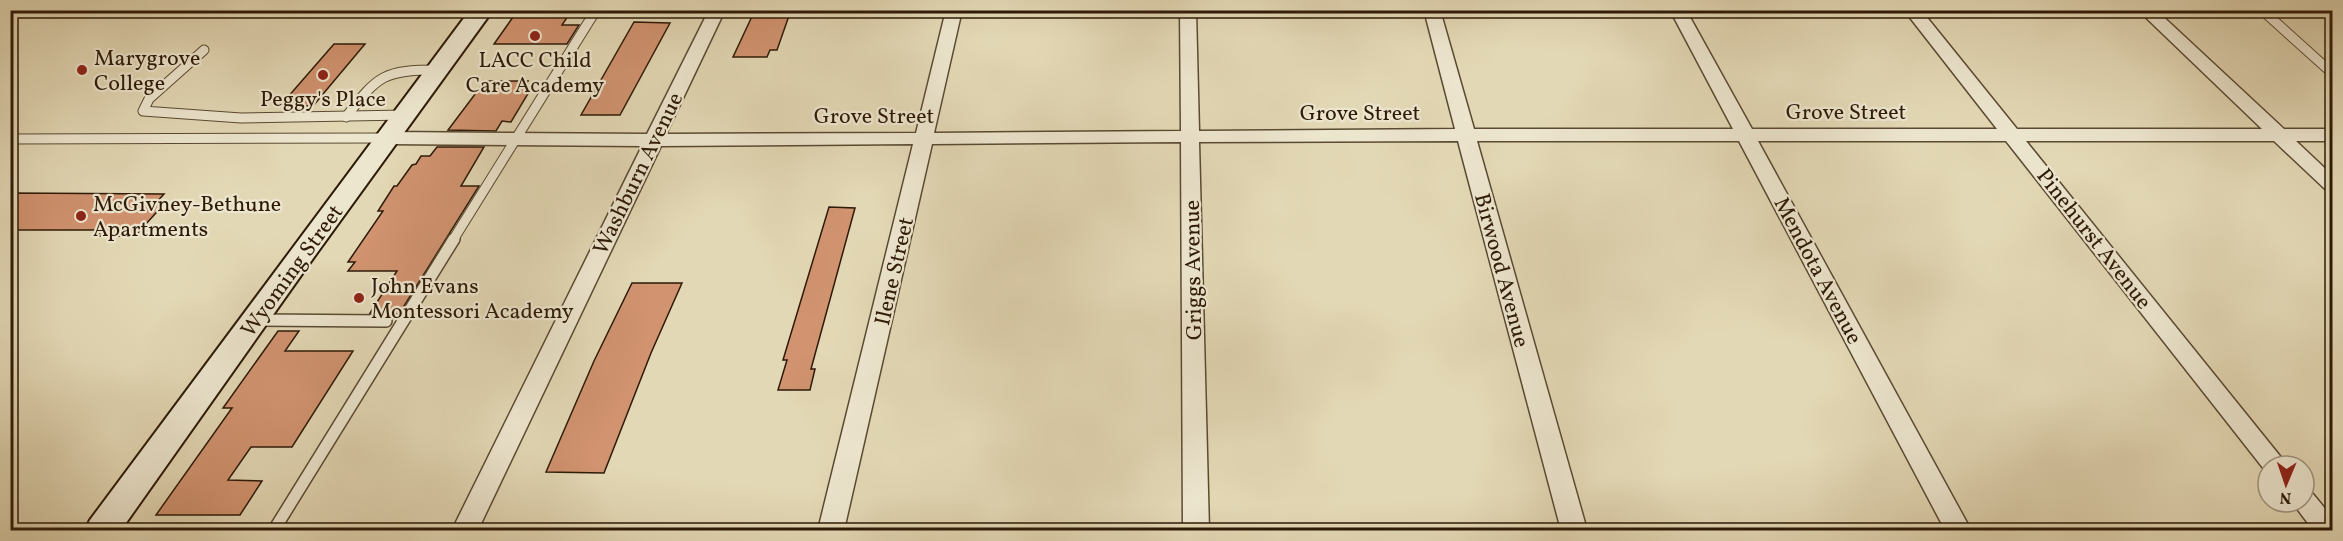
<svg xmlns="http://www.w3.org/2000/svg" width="2343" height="541" font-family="Vollkorn,serif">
  <rect width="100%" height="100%" fill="#e3d8b5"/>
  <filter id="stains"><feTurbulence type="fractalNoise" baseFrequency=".00333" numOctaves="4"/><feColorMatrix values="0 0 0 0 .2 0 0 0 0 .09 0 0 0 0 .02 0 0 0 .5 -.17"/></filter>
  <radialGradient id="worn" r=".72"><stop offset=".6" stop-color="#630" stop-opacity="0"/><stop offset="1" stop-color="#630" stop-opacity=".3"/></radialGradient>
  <g fill="#d19370" stroke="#2d1a07" stroke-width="1.5">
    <polygon points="518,10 572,10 562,25 579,25 567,44 494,44"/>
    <polygon points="755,10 791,10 777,50 770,50 767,57 733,57"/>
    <polygon points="634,22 670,23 620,115 581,115"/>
    <polygon points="334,44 365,44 313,106 280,106"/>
    <polygon points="485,81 528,81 524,87 532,87 511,122 502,121 496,131 448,130"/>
    <polygon points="437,147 484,147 461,186 479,186 399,314 370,313 397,271 348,271 355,262 348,262 383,211 378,211 394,186 397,186 412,165 416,164 421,156 430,156"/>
    <polygon points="10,193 164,194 156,203 165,203 135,236 97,236 102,230 10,230"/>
    <polygon points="829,207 855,208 811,369 815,369 810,390 778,390 787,360 783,360"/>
    <polygon points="632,283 682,283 651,353 604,473 546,472 594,361"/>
    <polygon points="278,331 299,331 285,351 353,351 292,447 251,447 228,480 262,481 240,515 156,515 232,408 223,408"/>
  </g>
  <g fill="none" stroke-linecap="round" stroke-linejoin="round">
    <g stroke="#5a4a32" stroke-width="11">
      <g id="lane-far1">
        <polyline points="2262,10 2332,73"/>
        <polyline points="204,50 149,99 143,111 241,118 405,115"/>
        <path d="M346,117C378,75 384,70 438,70"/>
        <polyline points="10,139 387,138"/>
        <polyline points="453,240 596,10"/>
      </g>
    </g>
    <g stroke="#5a4a32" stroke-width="14">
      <g id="lane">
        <polyline points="257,320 386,321"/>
        <polyline points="274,530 454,239"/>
      </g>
    </g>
    <g stroke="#5a4a32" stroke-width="3">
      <g id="street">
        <polygon points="83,10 490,10 490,11 482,16 91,15"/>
        <polygon points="709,10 725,10 666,134 916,133 946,10 962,10 934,133 1181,131 1180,10 1196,10 1199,131 1455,129 1424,10 1440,10 1474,129 1733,129 1670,10 1686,10 1752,129 1997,129 1904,10 1921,10 2017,129 2262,129 2138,10 2156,10 2284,129 2332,129 2332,141 2296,141 2332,175 2332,191 2325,189 2274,141 2026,141 2288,466 2268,466 2267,473 2006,141 1758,141 1971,530 1945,530 1739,141 1477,141 1587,530 1561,530 1458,141 1199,142 1209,530 1183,530 1181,142 932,144 844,530 818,530 913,144 661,146 478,530 452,530 642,146 388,144 381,142 379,138 381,134 388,132 647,134"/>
        <polygon points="2304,491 2313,494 2332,517 2332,530 2313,530 2292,502 2304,502"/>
      </g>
    </g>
    <g stroke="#2d1a07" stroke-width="4">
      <polygon id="secondary" points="470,10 493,10 314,257 121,530 85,530 90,520"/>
    </g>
    <use href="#lane-far1" stroke="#ede6cf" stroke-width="9"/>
    <use href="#lane" stroke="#ede6cf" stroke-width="11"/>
    <use href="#street" fill="#ede6cf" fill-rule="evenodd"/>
    <use href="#secondary" fill="#ede6cf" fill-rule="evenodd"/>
  </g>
  <g fill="#8f2418" stroke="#ede6cf" stroke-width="2">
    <circle cx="535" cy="36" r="6"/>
    <circle cx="82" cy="70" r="6"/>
    <circle cx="323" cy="75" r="6"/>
    <circle cx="81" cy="216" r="6"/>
    <circle cx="359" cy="298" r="6"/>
  </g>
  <g text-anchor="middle" stroke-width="4.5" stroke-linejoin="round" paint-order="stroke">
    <g font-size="22" fill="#2d1a07" stroke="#ede6cf" text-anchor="start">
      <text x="94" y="65">Marygrove<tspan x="94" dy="25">College</tspan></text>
      <text x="535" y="67" text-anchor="middle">LACC Child<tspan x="535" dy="25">Care Academy</tspan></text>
      <text x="323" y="106" text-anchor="middle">Peggy's Place</text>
      <text x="93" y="211">McGivney-Bethune<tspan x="93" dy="25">Apartments</tspan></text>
      <text x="371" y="293">John Evans<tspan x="371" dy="25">Montessori Academy</tspan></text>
    </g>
    <g font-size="22" fill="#2d1a07" stroke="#ede6cf">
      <text x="1846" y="119">Grove Street</text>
      <text x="1360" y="120">Grove Street</text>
      <text x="874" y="123">Grove Street</text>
      <text transform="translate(637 173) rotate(-64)" y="8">Washburn Avenue</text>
      <text transform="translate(2095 238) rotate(52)" y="8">Pinehurst Avenue</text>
      <text transform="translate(291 270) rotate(-54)" y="8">Wyoming Street</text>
      <text transform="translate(1192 270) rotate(-91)" y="8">Griggs Avenue</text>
      <text transform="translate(1503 270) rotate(75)" y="8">Birwood Avenue</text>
      <text transform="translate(1819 270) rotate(62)" y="8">Mendota Avenue</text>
      <text transform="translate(893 271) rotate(-77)" y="8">Ilene Street</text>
    </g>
  </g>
  <rect width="2343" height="541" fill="none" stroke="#e3d8b5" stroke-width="36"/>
  <rect x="12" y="12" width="2319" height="517" fill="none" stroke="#2d1a07" stroke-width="3"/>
  <rect x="18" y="18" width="2307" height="505" fill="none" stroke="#2d1a07" stroke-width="1.5"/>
  <g transform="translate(2286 484) rotate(182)"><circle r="28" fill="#ede6cf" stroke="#a0947f" stroke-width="1.5"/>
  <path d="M0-4.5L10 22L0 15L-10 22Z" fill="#8f2418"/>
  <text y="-9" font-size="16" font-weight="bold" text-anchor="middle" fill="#2d1a07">N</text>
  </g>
  <rect width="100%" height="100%" filter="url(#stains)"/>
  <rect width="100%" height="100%" fill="url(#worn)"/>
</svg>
